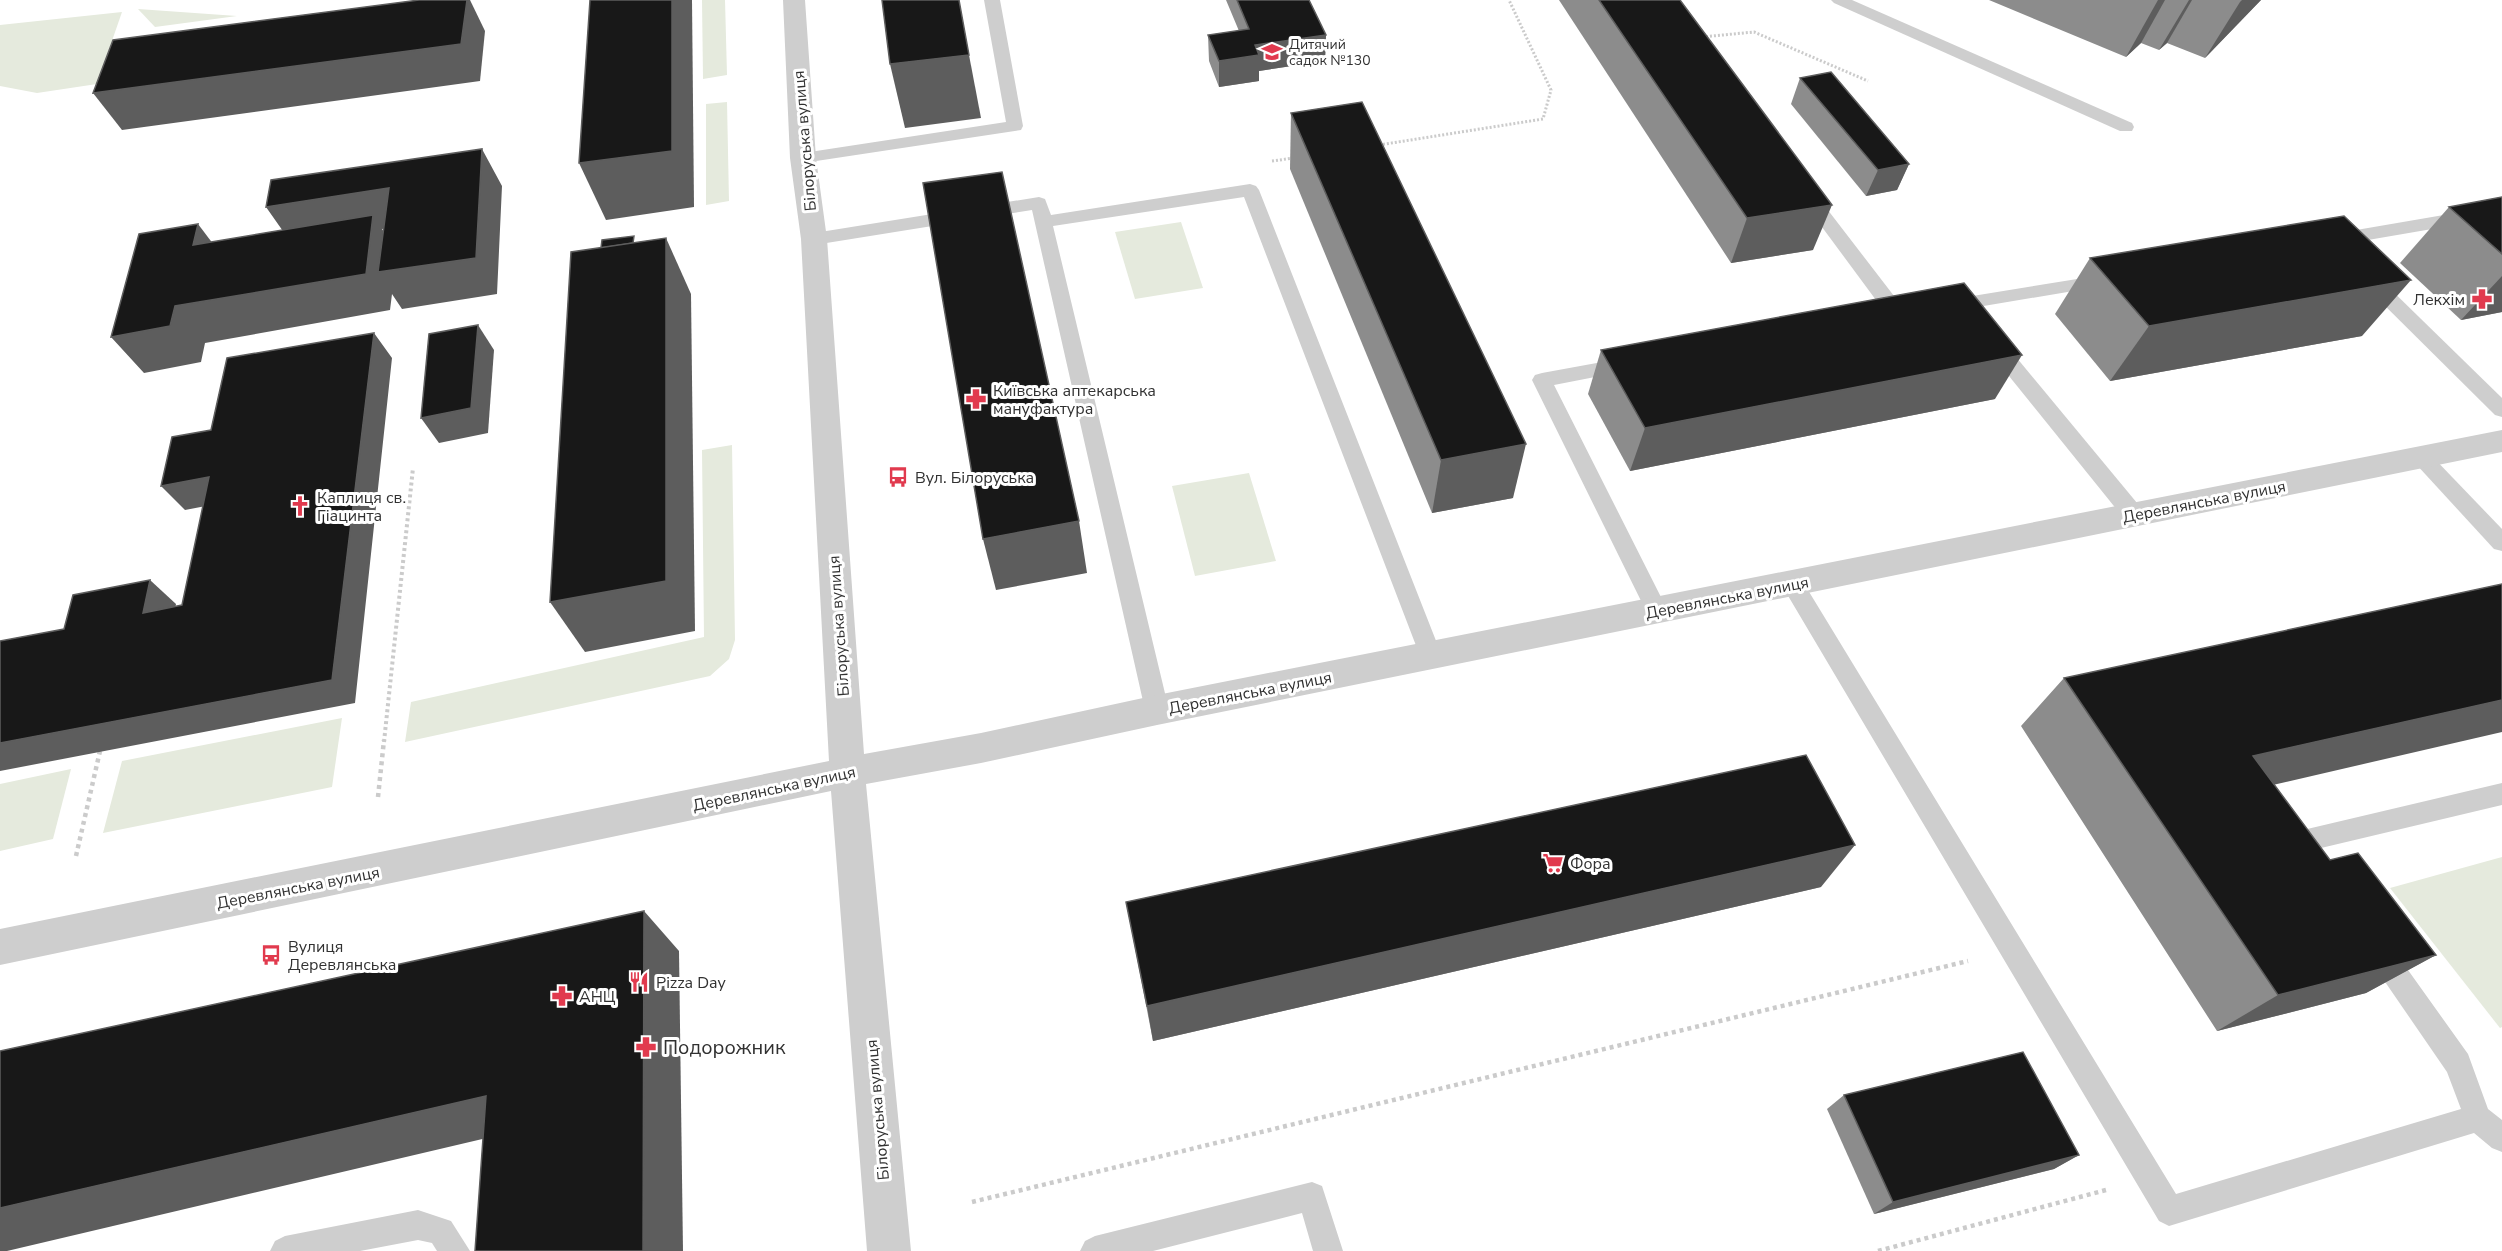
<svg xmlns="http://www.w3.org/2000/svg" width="2502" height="1251" font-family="'Nunito Sans',sans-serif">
  <rect width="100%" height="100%" fill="#fff"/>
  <g fill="#e5eadd">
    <polygon points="702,0 725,0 727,75 703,79"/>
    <polygon points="138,9 237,16 155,27"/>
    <polygon points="122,12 97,84 37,93 0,86 0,25"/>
    <polygon points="727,102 729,201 706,205 706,104"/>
    <polygon points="1181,222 1203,288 1135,299 1115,232"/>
    <polygon points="732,445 735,640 729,659 710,676 405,742 411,702 704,637 702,450"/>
    <polygon points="1249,473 1276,561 1195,576 1172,486"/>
    <polygon points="342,718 332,787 103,833 122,761"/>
    <polygon points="71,769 53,839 0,851 0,784"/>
    <polygon points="2502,857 2502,1027 2500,1028 2390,888"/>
  </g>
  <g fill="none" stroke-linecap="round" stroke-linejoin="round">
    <g stroke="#cbcbcb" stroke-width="3" stroke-dasharray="2 2" stroke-linecap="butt">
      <polyline points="1702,37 1754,32 1868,81"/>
      <polyline points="1379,145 1543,119 1551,90 1509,0"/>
      <polyline points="1272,161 1294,158"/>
    </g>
    <polyline stroke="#cbcbcb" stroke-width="4" stroke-dasharray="3 3" stroke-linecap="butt" points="384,742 413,468"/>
    <g stroke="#cbcbcb" stroke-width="4.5" stroke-dasharray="4 4" stroke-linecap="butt">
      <polyline points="378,797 384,740"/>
      <polyline points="76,856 100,751"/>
      <polyline points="972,1202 1968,961"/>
      <polyline points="1878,1251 2106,1190"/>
    </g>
    <g fill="#cecece" fill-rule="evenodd">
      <polygon points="984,0 1000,0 1023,126 1021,130 803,163 797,162 794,158 797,154 803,153 1006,122"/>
      <polygon points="1831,0 1852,0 2132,123 2134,127 2132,131 2120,131 1834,3"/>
      <polygon points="1250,184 1256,186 1259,190 1442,656 1439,663 1431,666 1423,663 1420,656 1244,197 1053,226 1169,710 1165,717 1157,720 1149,717 1145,710 1032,210 814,245 808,243 805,239 808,235 814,233 1039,197 1045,199 1051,215"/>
      <polygon points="1808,190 1814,192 1904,309 1906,314 1904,319 1897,321 1890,319 1802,200 1799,196 1802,192"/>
      <polygon points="2502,205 2502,217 2333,246 2327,244 2324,240 2327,236 2333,234"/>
      <polygon points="2102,275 2109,277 2111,281 2109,285 1948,312 1941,311 1939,306 1941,301 1948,300"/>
      <polygon points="2371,275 2378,277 2502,398 2502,417 2495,415 2364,285 2362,281 2364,277"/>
      <polygon points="1995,338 2002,340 2142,509 2145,515 2142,521 2134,523 2126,521 1988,350 1985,345 1988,340"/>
      <polygon points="1624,358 1631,360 1634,365 1631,370 1554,385 1668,611 1665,617 1657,620 1649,617 1532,380 1535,375 1542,373"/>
      <polygon points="2422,450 2429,453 2502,529 2502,551 2494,549 2415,463 2412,458 2415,453"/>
      <polygon points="1792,574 1800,577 2176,1194 2461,1109 2447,1072 2370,960 2366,951 2370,942 2379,939 2388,942 2468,1054 2488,1109 2502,1120 2502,1152 2492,1148 2474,1133 2169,1226 2159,1221 1784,589 1781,583 1784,577"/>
      <polygon points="2502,783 2502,805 2321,848 2325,855 2321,863 2312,866 2303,863 2291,841 2294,833 2303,830"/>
      <polygon points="1312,1182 1322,1186 1343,1251 1313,1251 1302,1213 1153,1251 1080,1251 1085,1241 1095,1236"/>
      <polygon points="418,1210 451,1221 470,1251 437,1251 432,1243 418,1240 360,1251 270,1251 275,1241 285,1236"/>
    </g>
    <polygon fill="#cecece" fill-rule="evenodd" points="783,0 805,0 816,158 827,239 864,754 981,733 1157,695 2502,430 2502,452 1157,725 981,763 866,784 911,1251 867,1251 831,791 0,965 0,929 829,761 801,239 790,158"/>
  </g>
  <g fill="#8c8c8c">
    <polygon points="1226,0 1309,0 1326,35 1325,61 1259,71 1259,81 1219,87 1209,61 1208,35 1239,31"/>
    <polygon points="1559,0 1680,0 1813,250 1731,263"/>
    <polygon points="1989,0 2261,0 2205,58 2167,43 2159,50 2141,43 2126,57"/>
    <polygon points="1800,78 1909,164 1897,190 1866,196 1791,104"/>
    <polygon points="1291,113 1513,498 1432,513 1290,169"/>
    <polygon points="2502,197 2502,312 2461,320 2400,263 2449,207"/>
    <polygon points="2090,258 2362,336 2110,381 2055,314"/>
    <polygon points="1601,350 1995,399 1630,471 1588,394"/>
    <polygon points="2064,678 2274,784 2330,860 2436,955 2366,993 2217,1031 2021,726"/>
    <polygon points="1821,887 1153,1041 1126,902"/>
    <polygon points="1844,1095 2079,1155 2054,1169 1874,1214 1827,1109"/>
  </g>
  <g fill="#5d5d5d">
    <polygon points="467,0 470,0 485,31 480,81 122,130 93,93"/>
    <polygon points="672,0 692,0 694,207 606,220 579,163"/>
    <polygon points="2158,0 2165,0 2141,43 2126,57"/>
    <polygon points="2189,0 2192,0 2167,43 2159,50"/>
    <polygon points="2242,0 2261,0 2205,58 2240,2"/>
    <polygon points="1326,35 1325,61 1259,71 1259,81 1219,87 1219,61 1255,45"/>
    <polygon points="969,55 981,118 905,128 890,64"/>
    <polygon points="482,149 502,186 497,294 402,309 392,294 390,310 205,343 201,362 144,373 111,337 175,306 292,244 266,207 389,188 412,225 382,229 396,252"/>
    <polygon points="1909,164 1897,190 1866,196 1878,170"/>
    <polygon points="1832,205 1813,250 1731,263 1747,218"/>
    <polygon points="198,224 226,261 193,245"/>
    <polygon points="666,238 691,294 695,631 585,652 550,602"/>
    <polygon points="2502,276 2502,312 2461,320"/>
    <polygon points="2411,280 2362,336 2110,381 2149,326"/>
    <polygon points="478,325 494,350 488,433 439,443 421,418"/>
    <polygon points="374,333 392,358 355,703 0,771 0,743 332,680"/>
    <polygon points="2022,355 1995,399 1630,471 1645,428"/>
    <polygon points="1526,444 1513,498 1432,513 1441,460"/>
    <polygon points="209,477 232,501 185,510 161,486"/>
    <polygon points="1079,521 1087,573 996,590 983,539"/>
    <polygon points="150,580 176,604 169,636 143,613"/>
    <polygon points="2502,700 2502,732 2199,802 2253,756"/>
    <polygon points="1855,845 1821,887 1153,1041 1147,1006"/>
    <polygon points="644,911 679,951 683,1251 643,1251"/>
    <polygon points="2436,955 2366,993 2217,1031 2278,995"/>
    <polygon points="486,1096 533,1127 7,1251 0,1251 0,1208"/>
    <polygon points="2079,1155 2054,1169 1874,1214 1893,1202"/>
  </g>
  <g fill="#181818" stroke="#5d5d5d" stroke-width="1.5">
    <polygon points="419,0 467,0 461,44 93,93 113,40"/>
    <polygon points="590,0 672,0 672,151 579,163"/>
    <polygon points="882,0 959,0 969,55 890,64"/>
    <polygon points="1237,0 1309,0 1326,35 1255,45 1259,55 1219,61 1208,35 1249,29"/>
    <polygon points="1599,0 1680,0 1832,205 1747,218"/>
    <polygon points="1831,72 1909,164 1878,170 1800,78"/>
    <polygon points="1362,102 1526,444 1441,460 1291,113"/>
    <polygon points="482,149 476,258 378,272 389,188 266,207 271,180"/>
    <polygon points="1002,172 1079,521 983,539 923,183"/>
    <polygon points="2502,197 2502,254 2449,207"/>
    <polygon points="373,215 366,274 175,306 170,326 111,337 139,234 198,224 193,245"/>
    <polygon points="2344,216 2411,280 2149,326 2090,258"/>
    <polygon points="634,236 633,243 601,248 602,240"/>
    <polygon points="666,238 666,581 550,602 571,252"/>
    <polygon points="1964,283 2022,355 1645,428 1601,350"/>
    <polygon points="478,325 471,408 421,418 429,334"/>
    <polygon points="374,333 332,680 0,743 0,641 64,629 73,595 150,580 143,613 182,605 209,477 161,486 172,437 211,430 227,358"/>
    <polygon points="2502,584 2502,700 2253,756 2330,860 2358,853 2436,955 2278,995 2064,678"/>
    <polygon points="1806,755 1855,845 1147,1006 1126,902"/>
    <polygon points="644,911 643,1251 475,1251 486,1096 0,1208 0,1051"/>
    <polygon points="2023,1052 2079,1155 1893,1202 1844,1095"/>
  </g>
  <defs>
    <g id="school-bare" transform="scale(1.62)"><path d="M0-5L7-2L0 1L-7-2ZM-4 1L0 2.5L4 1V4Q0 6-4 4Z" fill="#e13a4e" stroke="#fff" stroke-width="2.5" paint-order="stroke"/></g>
    <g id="pharmacy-bare" transform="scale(1.62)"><path d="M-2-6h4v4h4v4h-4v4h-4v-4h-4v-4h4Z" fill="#e13a4e" stroke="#fff" stroke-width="2.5" paint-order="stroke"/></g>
    <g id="bus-bare" transform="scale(1.62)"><path d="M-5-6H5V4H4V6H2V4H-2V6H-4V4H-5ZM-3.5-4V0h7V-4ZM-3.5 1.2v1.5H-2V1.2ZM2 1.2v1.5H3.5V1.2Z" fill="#e13a4e" stroke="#fff" stroke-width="2.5" paint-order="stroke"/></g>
    <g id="church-bare" transform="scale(1.62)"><path d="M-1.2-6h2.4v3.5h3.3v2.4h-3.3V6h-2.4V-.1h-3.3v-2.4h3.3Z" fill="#e13a4e" stroke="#fff" stroke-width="2.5" paint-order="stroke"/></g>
    <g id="supermarket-bare" transform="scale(1.62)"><path d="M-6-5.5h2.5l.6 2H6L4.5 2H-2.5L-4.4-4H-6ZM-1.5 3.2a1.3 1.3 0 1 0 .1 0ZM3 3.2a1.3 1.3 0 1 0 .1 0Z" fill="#e13a4e" stroke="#fff" stroke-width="2.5" paint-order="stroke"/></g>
    <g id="restaurant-bare" transform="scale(1.62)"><path d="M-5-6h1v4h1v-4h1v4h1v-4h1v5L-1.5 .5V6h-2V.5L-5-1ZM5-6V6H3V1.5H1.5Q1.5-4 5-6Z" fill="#e13a4e" stroke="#fff" stroke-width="2.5" paint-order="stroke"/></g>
  </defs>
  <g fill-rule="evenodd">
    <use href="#school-bare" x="1272" y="52"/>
    <use href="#pharmacy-bare" x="2482" y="299"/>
    <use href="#pharmacy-bare" x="976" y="399"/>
    <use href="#bus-bare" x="898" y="477"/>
    <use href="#church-bare" x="300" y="506"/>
    <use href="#supermarket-bare" x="1553" y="863"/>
    <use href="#bus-bare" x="271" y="955"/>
    <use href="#restaurant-bare" x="639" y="982"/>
    <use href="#pharmacy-bare" x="562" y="996"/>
    <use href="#pharmacy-bare" x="646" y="1047"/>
  </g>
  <g text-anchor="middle" stroke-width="6" stroke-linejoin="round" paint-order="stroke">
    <g font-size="14" fill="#313131" stroke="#fff" text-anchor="start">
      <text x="1289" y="49">Дитячий<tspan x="1289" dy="16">садок №130</tspan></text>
    </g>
    <g font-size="16" fill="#313131" stroke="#fff">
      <text transform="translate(804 141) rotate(-95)" y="6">Білоруська вулиця</text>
      <text transform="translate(2204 501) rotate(-11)" y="6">Деревлянська вулиця</text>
      <text transform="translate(1727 597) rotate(-11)" y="6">Деревлянська вулиця</text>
      <text transform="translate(838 626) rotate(-94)" y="6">Білоруська вулиця</text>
      <text transform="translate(1250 692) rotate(-11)" y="6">Деревлянська вулиця</text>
      <text transform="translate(774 788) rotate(-12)" y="6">Деревлянська вулиця</text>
      <text transform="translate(298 887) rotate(-11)" y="6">Деревлянська вулиця</text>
      <text transform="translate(877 1110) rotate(-95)" y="6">Білоруська вулиця</text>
    </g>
    <g font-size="16" fill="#313131" stroke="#fff" text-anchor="start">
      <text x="2465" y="305" text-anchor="end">Лекхім</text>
      <text x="993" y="396">Київська аптекарська<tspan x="993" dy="18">мануфактура</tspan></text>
      <text x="915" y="483">Вул. Білоруська</text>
      <text x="317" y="503">Каплиця св.<tspan x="317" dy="18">Гіацинта</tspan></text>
      <text x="1570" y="869">Фора</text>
      <text x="288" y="952">Вулиця<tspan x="288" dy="18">Деревлянська</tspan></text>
      <text x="656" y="988">Pizza Day</text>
      <text x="579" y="1002">АНЦ</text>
    </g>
    <g font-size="20" fill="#313131" stroke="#fff" text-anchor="start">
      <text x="663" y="1054">Подорожник</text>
    </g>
  </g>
</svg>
